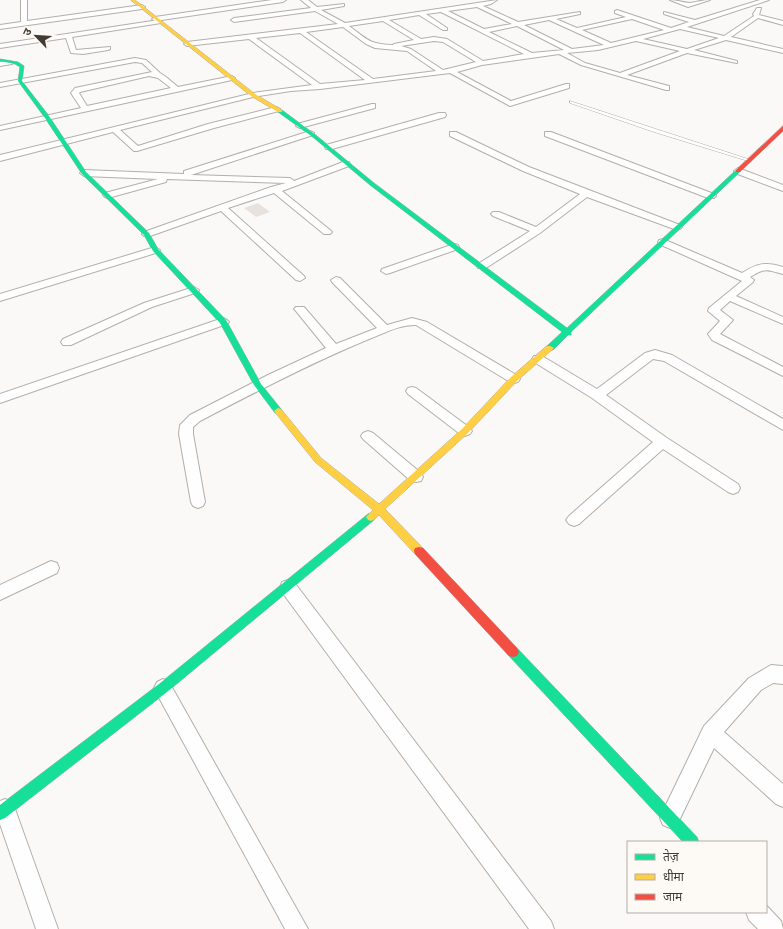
<svg xmlns="http://www.w3.org/2000/svg" width="783" height="929" font-family="Helvetica,'Noto Sans Devanagari',sans-serif">
  <rect width="100%" height="100%" fill="#fbf9f7"/>
  <polygon fill="#e7e2dd" points="258,203 270,212 256,217 244,208"/>
  <g fill="none" stroke-linecap="round" stroke-linejoin="round">
    <g stroke="#b3afa9" stroke-width="1">
      <polygon id="lane" points="570,101 751,160 748,161 654,132 570,103"/>
    </g>
    <g stroke="#b3afa9" stroke-width="2">
      <g id="street">
        <polygon points="21,0 27,0 27,21 142,5 145,7 142,9 0,29 0,25 21,22"/>
        <polygon points="272,0 286,0 283,2 155,21 152,19 155,17"/>
        <path d="M301,0H308L317,7L344,4V6L321,10L345,23L497,0L491,4L483,6L518,22L580,12V14L556,19L577,28L626,17L615,13V11L617,10L671,28L689,22L664,14V12L695,20L760,0H769L687,27L724,36L754,16L753,14L757,8H761L759,15L783,21V25L758,18L731,37L783,49V53L726,40L694,50L737,61V63L687,53L627,75L669,86V90H666L581,65L559,54L482,65L457,72L511,101L566,84H569V88L510,106L450,73L320,89L291,91L253,97L120,130L138,146L208,124L276,107L280,109L279,111L214,128L137,151H134L113,132L0,161V155L253,93L312,85L249,39L187,46L184,44L187,42L338,24L315,11L234,22L231,20L234,18L311,8ZM477,7L512,24L484,29L448,11ZM441,12L524,54L483,61L447,39L434,37L421,39L389,20L419,15L443,30H447V28L426,14ZM632,19L664,30L611,43L582,30ZM549,20L604,45L572,49L524,25ZM383,21L414,40L394,44L393,45C369,44 368,40 349,26ZM517,26L564,50L532,53L489,32ZM343,27L366,44L375,48L407,51L436,71L373,79L306,32ZM680,29L719,38L687,49L643,39ZM300,33L365,80L320,84L256,38ZM434,41L443,42L476,62L443,70L411,49L401,46ZM636,41L680,51L620,73L585,63L567,53L598,50Z"/>
        <path d="M670,0C677,0 684,3 690,3C697,2 703,0 710,0L688,7Z"/>
        <polygon points="159,20 162,22 161,23 72,37 76,50 110,47 110,49 108,50 83,54 71,53 66,38 0,48 0,44"/>
        <path d="M135,58L146,60L160,73L166,77L178,87L232,76L235,78L232,80L0,130V126L81,108L71,93L75,88L152,72L142,63L135,62L0,87V83ZM149,76L158,78L171,88L87,106L79,93L80,92Z"/>
        <polygon points="10,61 13,63 12,64 0,66 0,62"/>
        <polygon points="372,104 375,104 375,108 300,128 296,126 297,124"/>
        <polygon points="439,113 445,113 446,115 445,117 332,149 326,149 325,147 326,145"/>
        <polygon points="310,131 314,133 313,135 191,175 290,178 294,181 343,162 349,162 350,164 349,166 282,191 330,230 332,232 330,234 324,234 274,193 228,208 304,276 305,278 300,281 296,280 221,211 150,236 144,236 142,234 144,232 271,187 286,183 167,179 166,182 108,198 105,197 103,195 105,193 158,179 84,176 80,173 84,170 184,174 184,171"/>
        <polygon points="450,132 456,132 529,167 680,225 682,227 680,229 674,229 587,197 540,233 486,268 478,268 477,266 478,264 530,231 493,216 491,214 493,212 499,212 536,227 580,194 523,171 450,136"/>
        <polygon points="545,132 551,132 714,194 716,196 714,198 708,198 545,136"/>
        <polygon points="738,168 783,185 783,191 735,173 734,171"/>
        <path d="M663,239L742,273C756,264 766,261 783,267V274C767,270 766,267 750,277L754,280L753,282L736,296L783,317V324L730,301L720,310L733,320L720,334L783,367V376L712,340L708,334L720,321L708,311L709,308L742,281L659,244L658,242L659,240Z"/>
        <polygon points="454,244 458,245 459,247 458,249 390,273 386,274 381,271 382,269"/>
        <polygon points="155,247 160,250 159,252 0,301 0,294"/>
        <path d="M336,277L340,278L387,325L412,318L427,322L518,376L520,379L518,382L514,383L510,382L416,325C400,324 383,334 369,339C311,363 255,392 200,421L193,427V434L205,502L203,506L198,508L193,506L191,502L179,434L180,425L190,415L268,375L326,348L296,311L294,309L296,307H304L336,344L377,328L332,282L331,280Z"/>
        <polygon points="194,287 199,290 198,292 152,307 71,345 63,345 61,342 63,339 144,303"/>
        <polygon points="223,318 227,320 229,322 227,324 0,403 0,394"/>
        <polygon points="655,350 672,355 783,419 783,430 664,361 653,359 606,395 667,438 738,484 740,488 738,492 733,494 728,492 663,449 579,524 574,526 569,524 566,520 569,516 653,442 592,398 534,362 532,359 534,356 542,356 597,389 645,353"/>
        <polygon points="412,387 416,388 470,428 472,431 470,434 465,436 460,434 408,394 406,391 408,388"/>
        <polygon points="368,431 373,433 421,473 423,477 421,481 416,482 411,481 363,439 361,436 363,433"/>
        <polygon points="51,561 57,563 59,568 57,573 0,600 0,585"/>
        <polygon points="288,580 294,582 551,921 554,929 529,929 282,592 280,587 282,582"/>
        <polygon points="771,665 783,666 783,684 773,683 761,690 724,732 783,784 783,807 776,804 714,748 677,825 670,828 663,825 660,818 663,811 704,726 749,678"/>
        <polygon points="163,679 169,682 308,929 285,929 157,694 154,688 157,682"/>
        <polygon points="5,799 12,802 15,809 58,929 36,929 0,824 0,801"/>
        <polygon points="766,905 781,921 783,929 758,929 749,920 746,912 766,912"/>
      </g>
    </g>
    <g stroke="#b3afa9" stroke-width="1">
      <g id="fast">
        <polygon points="0,59 18,62 24,66 22,81 49,116 86,172 149,233 158,249 226,320 261,384 281,409 282,411 281,413 275,413 254,385 220,323 153,251 144,235 82,174 45,118 18,81 20,67 15,64 0,61"/>
        <polygon points="278,110 282,110 317,136 374,183 567,328 736,170 741,171 571,332 571,335 568,335 553,350 550,350 546,348 547,346 562,332 370,185 314,138 278,112"/>
        <polygon points="371,513 374,514 376,517 374,520 167,692 5,818 0,820 0,805 159,684 368,514"/>
        <polygon points="513,647 517,648 697,837 699,842 683,842 509,656 507,652 509,648"/>
      </g>
    </g>
    <g stroke="#b3afa9" stroke-width="1">
      <g id="slow">
        <polygon points="131,0 135,0 255,94 282,110 282,112 278,112 251,96"/>
        <path d="M547,346H550L554,348L517,381L468,433L385,509L423,548L424,551L423,554L419,555L415,554L379,515C375,519 373,522 368,520L366,517L373,510L315,462L274,411L278,408L281,409L321,458L379,504L462,429L511,377Z"/>
      </g>
    </g>
    <g stroke="#b3afa9" stroke-width="1">
      <g id="jam">
        <polygon points="783,126 783,131 740,172 736,172 736,170"/>
        <polygon points="419,547 423,548 517,648 519,652 517,656 513,657 509,656 415,554 414,551 415,548"/>
      </g>
    </g>
    <use href="#lane" fill="#fefefe" fill-rule="evenodd"/>
    <use href="#street" fill="#fefefe" fill-rule="evenodd"/>
    <use href="#fast" fill="#16e098" fill-rule="evenodd"/>
    <use href="#slow" fill="#ffcf43" fill-rule="evenodd"/>
    <use href="#jam" fill="#f24e42" fill-rule="evenodd"/>
  </g>
  <rect x="627" y="841" width="140" height="72" fill="#fdf9f5" stroke="#b3ada7"/>
  <rect x="635" y="854" width="20" height="6" fill="#16e098" stroke="#b3ada7"/>
  <text x="663" y="861" font-size="12" fill="#433b32">तेज़</text>
  <rect x="635" y="874" width="20" height="6" fill="#ffcf43" stroke="#b3ada7"/>
  <text x="663" y="881" font-size="12" fill="#433b32">धीमा</text>
  <rect x="635" y="894" width="20" height="6" fill="#f24e42" stroke="#b3ada7"/>
  <text x="663" y="901" font-size="12" fill="#433b32">जाम</text>
  <g transform="translate(36 36) rotate(295)" stroke="#fdf9f5" stroke-width="3" paint-order="stroke">
  <path d="M0-3L7 15L0 10L-7 15Z" fill="#433b32"/>
  <text y="-6" font-size="11" font-weight="bold" text-anchor="middle" fill="#433b32">उ</text>
  </g>
</svg>
